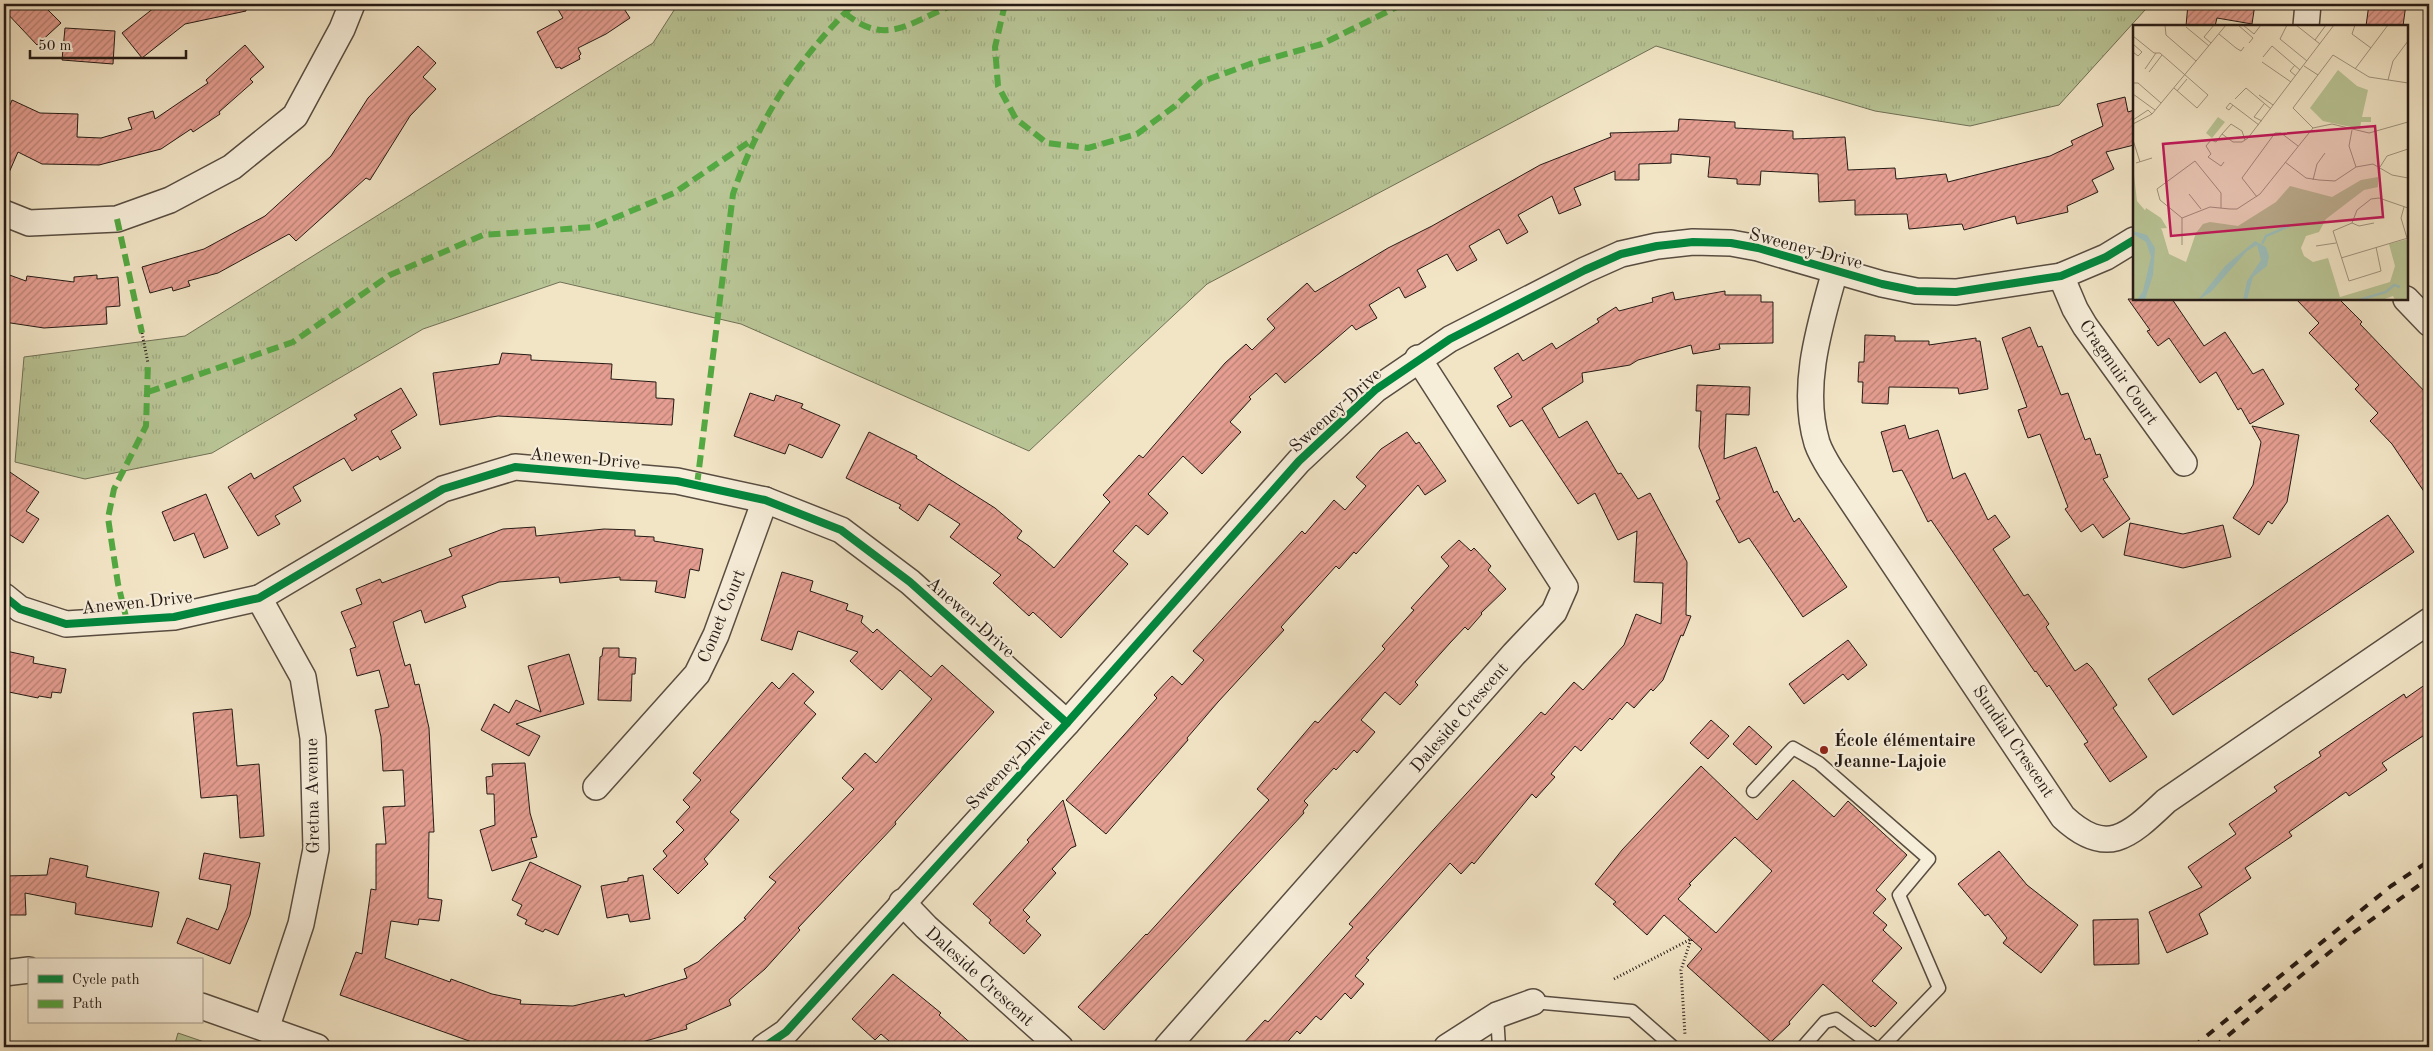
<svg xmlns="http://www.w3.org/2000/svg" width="2433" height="1051" font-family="'Old Standard TT',serif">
  <defs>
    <pattern id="park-tufts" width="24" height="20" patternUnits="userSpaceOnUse" patternTransform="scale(1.25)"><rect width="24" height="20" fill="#b9c596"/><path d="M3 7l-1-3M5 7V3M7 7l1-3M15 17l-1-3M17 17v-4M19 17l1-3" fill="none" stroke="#9fa980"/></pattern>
    <pattern id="building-hatch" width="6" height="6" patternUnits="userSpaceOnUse" patternTransform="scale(1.25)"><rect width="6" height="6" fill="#e59e91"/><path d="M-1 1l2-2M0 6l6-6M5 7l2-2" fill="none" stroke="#b98075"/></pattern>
  </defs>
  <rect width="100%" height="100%" fill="#f2e5c6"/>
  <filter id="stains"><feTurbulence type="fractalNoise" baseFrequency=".004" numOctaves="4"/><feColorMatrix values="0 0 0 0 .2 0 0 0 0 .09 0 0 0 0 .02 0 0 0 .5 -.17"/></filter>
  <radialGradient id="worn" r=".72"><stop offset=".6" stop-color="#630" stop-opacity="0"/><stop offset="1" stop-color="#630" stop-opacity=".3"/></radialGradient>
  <g fill="url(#park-tufts)" stroke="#6f7056">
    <polygon points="678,4 2148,4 2145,10 2059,105 1970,126 1875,111 1656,46 1207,284 1029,451 741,324 560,282 423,329 212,453 85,479 15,462 24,357 185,336 653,43"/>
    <polygon points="178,1033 219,1047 174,1047"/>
  </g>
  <g fill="url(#building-hatch)" stroke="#251a15" fill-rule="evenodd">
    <polygon points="4,4 42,4 61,23 37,45 4,10"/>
    <polygon points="159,4 246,4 246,11 185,24 142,58 122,33"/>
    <polygon points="555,4 621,4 630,18 606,34 578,48 581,54 579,56 580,59 561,69 560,67 556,68 537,32 563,18"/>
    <polygon points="2188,4 2255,4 2252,24 2217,18 2215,26 2186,26"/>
    <polygon points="2369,4 2406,4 2403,26 2366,26"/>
    <polygon points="65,28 115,31 113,64 62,60"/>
    <polygon points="245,45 264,67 250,79 253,82 219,112 220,114 193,132 191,129 161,149 99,165 42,164 18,152 4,184 4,119 12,100 40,113 78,114 77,137 101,138 132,129 128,118 153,111 155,119 208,83 206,80"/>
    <polygon points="418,46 436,63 423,77 436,89 410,116 370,180 366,178 296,241 289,234 218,273 188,281 190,286 173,291 172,287 150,293 142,267 204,249 265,216 331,156 368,98"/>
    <polygon points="2125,97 2128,112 2134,110 2134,145 2106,152 2114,169 2092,180 2098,192 2067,206 2068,212 2017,224 2015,216 1964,230 1962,224 1909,229 1907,214 1855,215 1855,200 1819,202 1818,174 1761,171 1760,185 1737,184 1737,179 1708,177 1710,157 1671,154 1671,163 1639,164 1639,180 1615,180 1615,171 1574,188 1581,205 1559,214 1552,196 1518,215 1528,232 1507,244 1499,229 1469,246 1477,260 1457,271 1447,254 1417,270 1426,287 1405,298 1399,287 1369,305 1377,318 1356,330 1352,325 1285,383 1276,373 1249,397 1251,399 1230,422 1241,432 1202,474 1183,456 1148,494 1168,513 1148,535 1136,525 1113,551 1128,564 1061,638 1033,612 1029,616 993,583 1001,575 950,537 960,524 929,504 918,521 899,508 901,505 846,478 869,432 917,456 916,458 995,508 1022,531 1017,538 1029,546 1054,568 1110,502 1103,495 1139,455 1143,458 1225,363 1246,344 1252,350 1275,328 1267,319 1307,283 1315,292 1388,248 1432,226 1540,165 1611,137 1610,133 1678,131 1679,119 1735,122 1735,128 1793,131 1793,139 1845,137 1848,170 1895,168 1896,179 1946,174 1948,182 2050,156 2073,145 2071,141 2103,126 2097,104"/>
    <polygon points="4,273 26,281 27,276 74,282 74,277 97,275 97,279 118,277 120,306 106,307 107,324 44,328 4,322"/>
    <polygon points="1725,291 1725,295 1761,295 1761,302 1773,302 1773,343 1719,344 1720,349 1693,354 1691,345 1638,360 1630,365 1582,373 1583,382 1542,408 1559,438 1587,421 1618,474 1621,473 1638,499 1650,493 1687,562 1686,615 1691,616 1683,636 1681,635 1663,680 1653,691 1651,689 1634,708 1627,702 1612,720 1610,718 1581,751 1575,746 1551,774 1555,777 1536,798 1532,794 1474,864 1472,862 1461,874 1450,863 1366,958 1369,960 1355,976 1364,984 1351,999 1345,993 1321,1020 1316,1016 1300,1034 1297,1031 1283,1047 1240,1047 1265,1020 1268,1022 1353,927 1349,924 1424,840 1541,712 1545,715 1574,682 1583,690 1624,645 1636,614 1661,624 1663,583 1634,582 1637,531 1618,540 1595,493 1578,504 1522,420 1510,427 1497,406 1512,397 1494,368 1518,353 1523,361 1552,343 1556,349 1599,322 1597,319 1616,307 1619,311 1653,302 1652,298 1673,292 1675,300"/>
    <polygon points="2128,299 2172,299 2204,346 2225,332 2253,374 2263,369 2284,404 2250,424 2241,408 2238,410 2216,372 2200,383 2169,338 2158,346 2147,331 2150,330"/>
    <polygon points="2296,299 2339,299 2362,322 2360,324 2429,396 2429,499 2392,444 2370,421 2378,413 2355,389 2359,385 2309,333 2319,323"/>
    <polygon points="2030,327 2038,347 2042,346 2061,395 2068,393 2085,440 2090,438 2096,455 2100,454 2108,477 2103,479 2130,519 2103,538 2093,524 2081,532 2065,509 2068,507 2040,434 2028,438 2018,410 2027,407 2002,338"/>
    <polygon points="1865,335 1895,336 1895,341 1929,341 1929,345 1976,338 1976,341 1980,341 1988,389 1959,394 1958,388 1889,387 1888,404 1862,403 1863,382 1858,382 1859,362 1864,362"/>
    <polygon points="502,353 531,355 531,360 612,364 611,379 656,382 656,398 674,399 672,425 498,416 440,425 433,373 499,364"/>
    <polygon points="1697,385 1750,387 1749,415 1726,414 1724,459 1756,447 1774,493 1777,491 1794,522 1799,518 1847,587 1803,617 1749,538 1739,543 1716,501 1720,499 1699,447 1701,411 1696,411"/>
    <polygon points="401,388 417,415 391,431 401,448 380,460 378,456 352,471 344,458 293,487 301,501 275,516 280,524 258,536 228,487 251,473 254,479 357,419 354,415"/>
    <polygon points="750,393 774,401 776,395 803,404 801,408 840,425 822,458 789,444 785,454 734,436"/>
    <polygon points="1905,425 1909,439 1938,430 1953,479 1965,473 1988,520 1995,515 2010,537 1993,549 2024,596 2028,594 2049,624 2046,627 2075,671 2087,663 2092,668 2115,702 2117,705 2113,708 2147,757 2110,782 2084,744 2088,742 2049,685 2047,687 2036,671 2035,672 1931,520 1928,522 1902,470 1893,472 1881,432"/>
    <polygon points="2252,426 2299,435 2287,502 2272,524 2268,521 2259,535 2233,518 2253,485 2261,442"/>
    <polygon points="1407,432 1416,444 1419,442 1446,481 1425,495 1418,485 1356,554 1354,552 1339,569 1336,566 1281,627 1284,630 1218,702 1187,738 1188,740 1106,834 1066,800 1157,698 1154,695 1172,676 1182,685 1204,660 1193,651 1302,531 1305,534 1334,500 1345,510 1366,486 1356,477 1381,449"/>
    <polygon points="4,468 39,492 26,511 39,519 23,543 4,531"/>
    <polygon points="206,494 228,548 204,558 194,533 174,541 162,512"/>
    <polygon points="2388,515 2414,552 2173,715 2148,679"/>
    <polygon points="2130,523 2183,534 2223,525 2231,557 2183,568 2124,555"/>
    <polygon points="535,527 536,536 604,529 635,530 635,536 654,537 654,541 703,549 699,571 690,569 685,598 655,592 657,581 620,580 620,577 560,583 559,577 499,582 462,596 466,607 425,623 421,610 393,622 405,666 410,664 415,685 419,684 429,728 434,832 429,832 428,898 442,900 439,921 419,919 418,925 391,921 385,958 450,982 451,979 492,994 521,1000 520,1004 573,1006 624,994 625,997 687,978 684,969 698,962 746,919 744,918 776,882 769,877 854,789 842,778 865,753 876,763 932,699 900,670 882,690 850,661 858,652 798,631 792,650 761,640 782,572 813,581 810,591 848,604 846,610 863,616 861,622 873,633 877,629 931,677 942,665 994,712 895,822 896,824 798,928 800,930 765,969 729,1000 731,1005 686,1025 687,1029 625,1047 494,1047 472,1042 340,995 356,952 362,954 371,889 376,890 376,844 386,844 383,807 405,806 403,770 383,771 381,737 375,710 389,707 379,670 357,676 350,649 356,647 341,612 362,604 356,589 380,579 382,583 452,556 449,549 503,529"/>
    <polygon points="1459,540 1471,551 1474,548 1491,566 1488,570 1506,589 1481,613 1482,614 1468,630 1465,627 1450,643 1415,682 1418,685 1400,705 1385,692 1361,720 1375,732 1357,753 1354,750 1336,770 1334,768 1304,801 1308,805 1303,811 1304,813 1104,1030 1078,1007 1146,934 1147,935 1269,800 1257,789 1315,721 1318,723 1385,649 1382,646 1414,610 1411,608 1449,566 1441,557"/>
    <polygon points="1848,640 1867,665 1848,680 1843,674 1804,704 1789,684"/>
    <polygon points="603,648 619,648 619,657 636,658 635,674 632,674 631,701 598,700 600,657 602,656"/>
    <polygon points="6,651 34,657 33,663 66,669 61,693 52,692 51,698 39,696 38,698 4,691 4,665"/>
    <polygon points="569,654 584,704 516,724 540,736 529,756 481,730 494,704 509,713 516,700 541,712 528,666"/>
    <polygon points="793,673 814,692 804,703 816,714 730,812 739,820 704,859 708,864 678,894 653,869 667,856 663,851 684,830 676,822 690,807 683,800 701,780 693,773 772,682 779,689"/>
    <polygon points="2429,682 2429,732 2382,763 2387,770 2349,796 2346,792 2289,832 2292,836 2245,868 2251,878 2199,914 2208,934 2167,953 2149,912 2202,887 2188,867 2236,834 2229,824 2277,791 2274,787 2321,756 2319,752 2404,694 2406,698"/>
    <polygon points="232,709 237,766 259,764 264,836 240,838 237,795 201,798 193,713"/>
    <polygon points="1711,720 1729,736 1708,759 1690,743"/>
    <polygon points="1749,726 1772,747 1756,765 1733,744"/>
    <polygon points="525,763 530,813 537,837 531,838 537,857 492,871 480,830 495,825 494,794 487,794 486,777 493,776 492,764"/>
    <path d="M1701,766L1757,820L1793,780L1834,817L1848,801L1907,855L1876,890L1886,899L1873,913L1887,925L1883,930L1902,948L1872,981L1897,1003L1875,1027L1873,1025L1871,1027L1823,984L1789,1022L1790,1024L1771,1042L1687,966L1702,949L1664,915L1647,935L1613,904L1616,902L1595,884L1622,850ZM1735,837L1772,871L1716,933L1678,899L1691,885L1689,884Z"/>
    <polygon points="1063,800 1076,846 1071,848 1052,869 1056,873 1023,910 1030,917 1026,921 1041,935 1024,954 989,923 991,920 973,904 1029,842 1027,840"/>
    <polygon points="1999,851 2027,885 2078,925 2041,973 2003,943 2007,938 1988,914 1985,916 1958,884"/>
    <polygon points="204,853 260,863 250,915 230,964 177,943 187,918 218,930 227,908 231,885 199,879"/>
    <polygon points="50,858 88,866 86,877 159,892 152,927 75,914 76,903 25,893 26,915 4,915 4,876 47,875"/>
    <polygon points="530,862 581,886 558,935 545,929 543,932 525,924 527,920 517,915 522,905 512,900"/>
    <polygon points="643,875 650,919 630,922 628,914 607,918 601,886 628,881 628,878"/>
    <polygon points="2138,919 2139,964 2094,965 2093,920"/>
    <polygon points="893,974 941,1013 939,1015 975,1047 896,1047 881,1034 875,1040 852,1019"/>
  </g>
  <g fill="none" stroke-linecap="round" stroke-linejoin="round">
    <g stroke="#584d41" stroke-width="15">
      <g id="lane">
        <polyline points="1753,791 1793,748 1819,763 1929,859 1899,895 1939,988 1882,1047"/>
        <polyline points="1533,1002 1632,1011 1673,1047"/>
        <polyline points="1497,1015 1499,1047"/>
        <polyline points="1803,1047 1825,1022 1836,1019 1874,1047"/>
      </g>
    </g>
    <g stroke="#584d41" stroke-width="28">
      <g id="street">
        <polyline points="2306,26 2308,4"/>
        <polyline points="4,213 29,223 117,219 170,200 232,167 295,116 342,29 352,4"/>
        <path d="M1835,271C1820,325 1800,387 1817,443C1820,452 1826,462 1831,470L2063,817C2107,858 2129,836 2166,801L2429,621"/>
        <polyline points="2061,276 2075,309 2085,326 2184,463"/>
        <polyline points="2406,299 2429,323"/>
        <polyline points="4,596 20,609 66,624 174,617 259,598 443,489 515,467 677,481 765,500 841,530 910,582 1067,723"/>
        <polyline points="259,598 303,677 313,738 316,849 301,924 266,1029"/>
        <polyline points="596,787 697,674 716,635 765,500"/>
        <polyline points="902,902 926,927 1060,1047"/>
        <polyline points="4,973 29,970"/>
        <polyline points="201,1006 317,1047"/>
        <polyline points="764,1047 786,1032 1067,723 1299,461 1375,390 1450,339 1585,270 1621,254 1657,246 1693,242 1731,243 1758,248 1882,284 1916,291 1956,292 2061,276 2106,257 2134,240"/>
        <polyline points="1167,1047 1514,654 1554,612 1565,587 1418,358"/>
        <polyline points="1447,1047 1497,1015 1533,1002"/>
      </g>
    </g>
    <g stroke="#251a15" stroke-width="3" stroke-dasharray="1 2.5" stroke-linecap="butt">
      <polyline points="142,333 148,363"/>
      <polyline points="1614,979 1691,939 1681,970 1685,1035"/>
    </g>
    <use href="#lane" stroke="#f7eeda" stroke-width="12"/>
    <use href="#street" stroke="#f7eeda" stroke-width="25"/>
    <g stroke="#251a15" stroke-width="4" stroke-dasharray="9 9" stroke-linecap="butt">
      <polyline points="2193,1047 2391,886 2429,861"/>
      <polyline points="2214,1047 2353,933 2429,878"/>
    </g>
    <g stroke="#53a942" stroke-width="6" stroke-dasharray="12 6" stroke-linecap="butt">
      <polyline points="1005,4 995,47 998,86 1016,119 1047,143 1088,148 1137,134 1175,106 1201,82 1250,64 1322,44 1403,4"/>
      <path d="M845,13C888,50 914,18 957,4"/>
      <polyline points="117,219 142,333"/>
      <polyline points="148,392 293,342 390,275 483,235 593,227 674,193 755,138"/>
      <path d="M697,485L733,194C759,118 797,60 854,4"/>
      <polyline points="127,621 118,584 108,518 114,489 146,426 148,363"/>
    </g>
    <g stroke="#f7eeda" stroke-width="11">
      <g id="cycleway">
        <polyline points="4,596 20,609 66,624 174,617 259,598 443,489 515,467 677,481 765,500 841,530 910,582 1067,723"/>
        <polyline points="764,1047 786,1032 1067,723 1299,461 1375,390 1450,339 1585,270 1621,254 1657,246 1693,242 1731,243 1758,248 1882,284 1916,291 1956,292 2061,276 2106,257 2134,240"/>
      </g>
    </g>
    <use href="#cycleway" stroke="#00873e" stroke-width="8"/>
  </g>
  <circle fill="#8f2418" stroke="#f7eeda" stroke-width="2" cx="1824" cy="750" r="5"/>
  <g text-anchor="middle" stroke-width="4.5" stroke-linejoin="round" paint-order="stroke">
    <g font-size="18" fill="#251a15" stroke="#f7eeda">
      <text transform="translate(1806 248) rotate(15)" y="6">Sweeney Drive</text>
      <text transform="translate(2119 372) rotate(55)" y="6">Cragmuir Court</text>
      <text transform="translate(1335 410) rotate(-42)" y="6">Sweeney Drive</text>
      <text transform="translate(585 458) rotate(5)" y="6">Anewen Drive</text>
      <text transform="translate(137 602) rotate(-6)" y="6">Anewen Drive</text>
      <text transform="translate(721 616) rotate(-68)" y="6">Comet Court</text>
      <text transform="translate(971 617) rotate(42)" y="6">Anewen Drive</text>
      <text transform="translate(1459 717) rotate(-49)" y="6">Daleside Crescent</text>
      <text transform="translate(2014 741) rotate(56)" y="6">Sundial Crescent</text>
      <text transform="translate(1009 764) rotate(-47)" y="6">Sweeney Drive</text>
      <text transform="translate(312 796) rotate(-91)" y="6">Gretna Avenue</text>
      <text transform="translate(980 976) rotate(42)" y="6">Daleside Crescent</text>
    </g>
    <g font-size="18" font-weight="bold" fill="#251a15" stroke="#f7eeda" text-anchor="start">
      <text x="1834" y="746">École élémentaire<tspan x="1834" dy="21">Jeanne-Lajoie</tspan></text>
    </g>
  </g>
  <g transform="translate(2133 25)">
    <rect width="275" height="275" fill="#f2e5c6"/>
    <path d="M85,92L92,97L79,113L73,108Z" fill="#b9c596"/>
    <path d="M13,183L28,193L34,203L0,206V194L11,188Z" fill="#b9c596"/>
    <path d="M205,45L224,61L235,65L229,92H238V97H228L227,104L190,96L177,83ZM0,141L4,176L29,205L36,229L53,237L63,208L70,199L77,197L105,201L143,177L157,161L199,172L228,155L245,152V162L231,165L193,194L186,207L173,211L168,223L171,231L180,237L195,233L207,272L257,257L262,241L256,219L275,214V275H262L260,271L249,275H0Z" fill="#b9c596"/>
    <path d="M0,206L14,210L22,223L20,250L12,275H4L10,266L18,232L13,217L0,209ZM122,216L133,222L136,231L134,241L120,252L114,275H110L114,256L128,235L124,220L114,226L78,267L65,275L92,241Z" fill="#9cbeba"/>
    <path fill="none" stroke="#9cbeba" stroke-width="2.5" d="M129,219L133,211L156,201M226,275L253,267L261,260L267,262"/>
    <path fill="none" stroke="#a0947f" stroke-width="1" d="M32,0L33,10L63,36M105,0L120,13L116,18M110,0L121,9L128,0M154,0L147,14L174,36M163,0L187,19M222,0L219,9L238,23M53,2L76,21M86,9L103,23L108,26L111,22M0,11L21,28H27L75,70L64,83L41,63M182,15L193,0M78,18L71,12L81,0M0,19L9,27L5,31L0,27M130,32L139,21L167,45M129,37L158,57M162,40L157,46L163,51M171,41L185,50M12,44L23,28M222,44L255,0M16,47L29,30M255,55L260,36L275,16M0,58H5L28,78M44,66L54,54M0,69L22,85M126,70L140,80M102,74L113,63L138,84M100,80L96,85L93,83L97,78L126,100M0,95L15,85L19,89M129,96L121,92L131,79M0,99L19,89L93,0M180,103L160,83L200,30L236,52L275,58M219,105L216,121L223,142M89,109L83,117L78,115L73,121L78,129L75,132L88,141L91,137M0,115L7,137M112,115L109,106L98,99L89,109L100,117H109L115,113L201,0M152,137L173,153L186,155L202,156L223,142L240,139L259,150L275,153M3,138L19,133M247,142L254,131L275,124M180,155L184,139L192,128M56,169L68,184M124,172L109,153L142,108H148L165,121M271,182L268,193L274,213M88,183V168L62,136L24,164L27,175L49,193L77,182L97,184H104L127,169L180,103L199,99L236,108L275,97M219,198L226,201L241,198M49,220V193M183,221L203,218M243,222L248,246L216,256L200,206L219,198L224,185L238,174L246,173L275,183M208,233L275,213"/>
    <path fill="#c2185b" fill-opacity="0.15" stroke="#c2185b" stroke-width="2.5" d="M242,101L250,192L38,211L30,119Z"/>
    <rect width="275" height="275" fill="none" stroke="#251a15" stroke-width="2.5"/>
  </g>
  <rect width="2433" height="1051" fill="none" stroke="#f2e5c6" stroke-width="20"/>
  <rect x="5" y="5" width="2423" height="1041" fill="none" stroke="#251a15" stroke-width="2.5"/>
  <rect x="10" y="10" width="2413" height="1031" fill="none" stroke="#251a15"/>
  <rect x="28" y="958" width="175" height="65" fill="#f7eeda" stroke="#a3998b"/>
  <rect x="38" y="975" width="25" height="8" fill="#00873e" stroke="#a3998b"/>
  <text x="72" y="984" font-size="15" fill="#251a15">Cycle path</text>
  <rect x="38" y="1000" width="25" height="8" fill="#53a942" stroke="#a3998b"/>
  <text x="72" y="1008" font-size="15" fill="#251a15">Path</text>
  <path d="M30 50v8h156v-8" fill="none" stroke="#251a15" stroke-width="2.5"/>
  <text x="38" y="50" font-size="15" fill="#251a15" stroke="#f7eeda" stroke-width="4" paint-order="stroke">50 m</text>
  <rect width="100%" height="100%" filter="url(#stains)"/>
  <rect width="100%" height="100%" fill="url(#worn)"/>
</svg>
